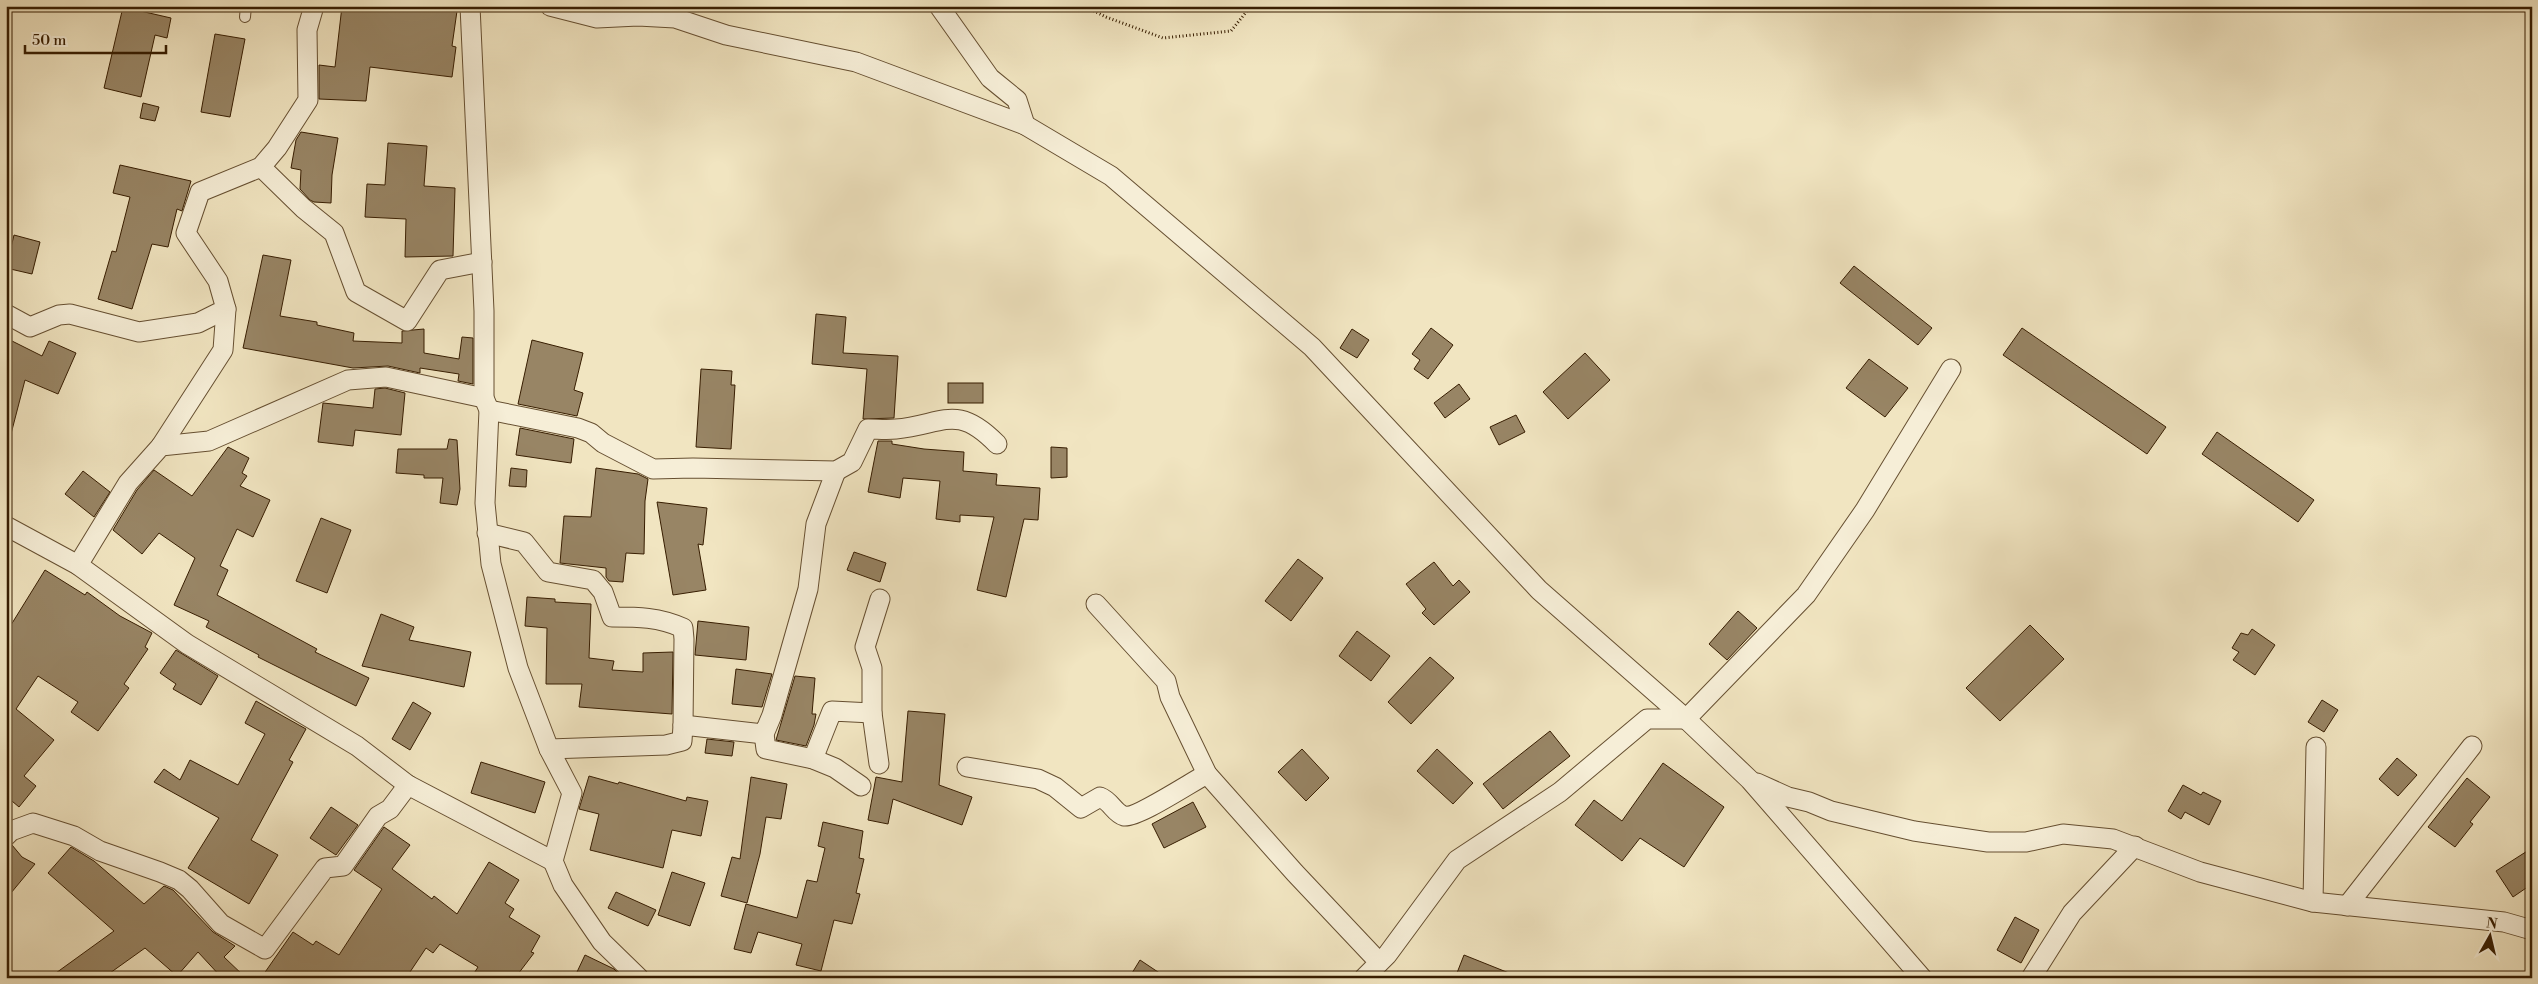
<svg xmlns="http://www.w3.org/2000/svg" width="2538" height="984" font-family="'Libre Bodoni',serif">
  <rect width="100%" height="100%" fill="#f1e5c1"/>
  <filter id="stains"><feTurbulence type="fractalNoise" baseFrequency=".004" numOctaves="4"/><feColorMatrix values="0 0 0 0 .2 0 0 0 0 .09 0 0 0 0 .02 0 0 0 .5 -.17"/></filter>
  <radialGradient id="worn" r=".72"><stop offset=".6" stop-color="#630" stop-opacity="0"/><stop offset="1" stop-color="#630" stop-opacity=".3"/></radialGradient>
  <g fill="#988565" stroke="#371d01">
    <polygon points="342,6 419,6 457,11 452,46 456,47 452,77 370,67 366,101 319,99 319,65 335,67"/>
    <polygon points="123,7 171,18 167,38 155,35 141,97 104,88"/>
    <polygon points="215,34 245,39 230,117 201,112"/>
    <polygon points="143,103 159,107 155,121 140,118"/>
    <polygon points="301,132 338,138 332,175 331,203 314,202 310,200 300,189 301,170 291,168 296,140"/>
    <polygon points="388,143 427,146 424,186 455,188 453,256 405,257 406,219 365,217 367,184 385,185"/>
    <polygon points="120,165 191,181 182,211 177,209 168,247 152,244 132,309 98,299 112,251 116,252 130,197 113,193"/>
    <polygon points="14,235 40,242 32,274 6,268"/>
    <polygon points="263,255 291,260 280,316 317,322 317,325 354,333 353,341 402,343 402,331 424,329 424,353 459,359 462,337 473,338 473,384 458,381 459,374 420,368 420,373 388,366 353,368 243,348"/>
    <polygon points="1854,266 1932,328 1918,345 1840,283"/>
    <polygon points="816,314 846,317 843,353 898,356 894,418 863,419 867,369 812,364"/>
    <polygon points="1431,328 1453,345 1428,379 1414,369 1420,360 1412,354"/>
    <polygon points="2022,328 2166,427 2147,454 2003,355"/>
    <polygon points="1352,329 1369,340 1357,358 1340,348"/>
    <polygon points="6,338 42,356 49,341 76,353 58,394 25,380 11,434 6,433"/>
    <polygon points="532,340 583,353 574,390 583,393 577,416 518,404"/>
    <polygon points="1585,353 1610,380 1568,419 1543,392"/>
    <polygon points="1869,359 1908,388 1885,417 1846,388"/>
    <polygon points="701,369 732,371 731,385 735,385 731,449 696,447"/>
    <rect x="948" y="383" width="35" height="20"/>
    <polygon points="1459,384 1470,399 1445,418 1434,403"/>
    <polygon points="385,388 405,393 401,435 355,430 353,446 318,442 323,403 373,408 375,389"/>
    <polygon points="1516,415 1525,432 1499,445 1490,427"/>
    <polygon points="520,428 574,439 571,463 516,455"/>
    <polygon points="2217,432 2314,500 2298,522 2202,454"/>
    <polygon points="449,439 457,440 460,489 457,505 440,503 443,478 424,478 424,475 396,473 398,449 447,449"/>
    <polygon points="878,441 892,441 892,444 924,449 964,452 963,471 997,474 996,485 1040,488 1038,520 1024,519 1006,597 977,590 994,517 960,515 960,522 936,519 940,481 903,478 900,498 868,492"/>
    <polygon points="228,447 249,458 242,473 247,476 240,486 270,500 253,537 237,529 220,566 228,570 217,595 317,649 315,652 369,678 356,706 258,657 259,655 206,627 209,621 174,605 195,558 159,533 142,554 113,530 137,490 154,470 192,496"/>
    <polygon points="1051,447 1067,448 1067,477 1051,478"/>
    <polygon points="511,468 527,470 526,487 509,486"/>
    <polygon points="596,468 638,474 648,479 645,501 644,554 626,553 623,582 609,581 606,577 606,568 560,563 564,516 591,517"/>
    <polygon points="83,471 110,492 94,517 65,494"/>
    <polygon points="657,502 707,508 703,545 698,544 706,590 673,595"/>
    <polygon points="321,518 351,530 327,593 296,581"/>
    <polygon points="854,552 886,563 880,582 847,570"/>
    <polygon points="1298,559 1323,578 1291,621 1265,601"/>
    <polygon points="1434,562 1453,586 1459,580 1470,592 1434,625 1422,613 1426,609 1406,584"/>
    <polygon points="45,570 85,595 87,592 120,616 152,633 145,647 148,649 124,684 129,688 98,731 71,712 78,702 38,676 16,709 54,740 24,776 36,786 19,807 6,796 6,633"/>
    <polygon points="527,597 555,599 555,602 591,604 589,658 614,661 612,670 643,672 643,653 673,652 672,714 579,707 582,684 546,684 547,628 525,626"/>
    <polygon points="1738,611 1757,628 1727,660 1709,644"/>
    <polygon points="381,614 414,627 409,640 471,652 464,687 362,666"/>
    <polygon points="698,621 749,627 746,660 695,655"/>
    <polygon points="2030,625 2064,659 2000,721 1966,688"/>
    <polygon points="2252,629 2275,645 2255,675 2233,660 2239,652 2232,648 2241,633 2248,635"/>
    <polygon points="1357,631 1390,656 1371,681 1339,656"/>
    <polygon points="176,650 218,676 201,705 173,689 176,684 160,673"/>
    <polygon points="1430,657 1454,678 1411,724 1388,702"/>
    <polygon points="736,669 772,674 762,707 732,704"/>
    <polygon points="795,676 815,678 812,714 816,714 814,725 806,746 776,740"/>
    <polygon points="2322,700 2338,710 2324,732 2308,722"/>
    <polygon points="256,701 306,729 289,760 293,762 251,840 278,855 249,904 188,868 219,818 154,782 164,769 180,780 190,760 238,785 265,734 245,723"/>
    <polygon points="413,702 431,713 410,750 392,739"/>
    <polygon points="908,711 945,714 939,785 972,797 962,825 893,799 888,824 868,820 876,777 902,782"/>
    <polygon points="1550,731 1570,756 1503,809 1483,784"/>
    <polygon points="707,739 734,742 732,756 705,753"/>
    <polygon points="1302,749 1329,778 1306,801 1278,772"/>
    <polygon points="1437,749 1473,783 1453,804 1417,771"/>
    <polygon points="2397,758 2417,775 2398,796 2379,779"/>
    <polygon points="481,762 545,782 535,813 471,793"/>
    <polygon points="1663,763 1724,807 1684,867 1640,838 1622,861 1575,825 1594,800 1622,821"/>
    <polygon points="589,776 618,784 619,782 686,801 687,797 708,801 701,836 672,830 663,868 590,850 599,814 579,809"/>
    <polygon points="751,777 787,784 781,819 766,817 760,854 747,903 721,896 732,857 740,859"/>
    <polygon points="2467,778 2490,797 2470,822 2473,824 2455,847 2428,827"/>
    <polygon points="2183,785 2201,795 2203,792 2221,801 2209,825 2185,812 2181,819 2168,811"/>
    <polygon points="1193,802 1206,827 1164,848 1152,824"/>
    <polygon points="331,807 358,825 336,855 310,838"/>
    <polygon points="823,822 863,831 859,858 864,859 856,893 860,894 852,924 834,920 821,971 796,965 802,944 758,932 751,953 734,949 746,904 797,918 807,880 817,882 825,848 818,846"/>
    <polygon points="384,827 410,845 392,869 432,899 434,896 457,914 489,862 519,880 505,903 514,909 509,917 540,936 531,952 534,953 515,978 471,978 478,967 440,944 433,953 426,948 406,978 261,978 293,932 313,945 316,941 339,955 382,889 354,870"/>
    <polygon points="12,845 22,857 35,864 6,899 6,847"/>
    <polygon points="71,847 94,861 144,904 164,886 173,890 213,932 235,946 224,957 246,978 222,978 198,952 177,976 145,948 103,978 49,978 114,931 48,873"/>
    <polygon points="2532,848 2532,884 2513,897 2496,871"/>
    <polygon points="672,872 705,883 690,926 658,915"/>
    <polygon points="616,892 656,910 648,926 608,908"/>
    <polygon points="2015,917 2039,930 2021,963 1997,950"/>
    <polygon points="585,955 614,969 623,978 588,978 577,972"/>
    <polygon points="1464,955 1519,977 1518,978 1455,978"/>
    <polygon points="1140,960 1167,978 1129,978"/>
  </g>
  <g fill="none" stroke-linecap="round" stroke-linejoin="round">
    <g stroke="#664f31" stroke-width="12">
      <polyline id="lane" points="245,17 246,6"/>
    </g>
    <g stroke="#664f31" stroke-width="21">
      <g id="street">
        <polyline points="470,6 484,311 484,398 489,410 485,503 491,564 518,668 549,749 572,793 553,861 563,885 602,942 639,978"/>
        <polyline points="550,6 597,18 638,16 675,18 726,35 856,62 1025,125 1111,176 1312,347 1539,590 1686,719 1750,780 1922,978"/>
        <polyline points="939,6 990,78 1017,100 1025,125"/>
        <polyline points="261,167 303,208 334,233 356,292 407,321 440,270 482,262"/>
        <polyline points="6,314 30,327 59,315 70,314 139,332 198,323 226,309 218,281 186,233 200,192 261,167 277,148 308,100 307,30 314,6"/>
        <path d="M489,410L578,428L591,433L603,443L653,469L693,468L836,471L852,462L868,429C877,429 887,430 896,429C943,425 956,402 997,444"/>
        <polyline points="161,446 223,350 226,309"/>
        <polyline points="6,526 78,565 187,644 357,746 408,785 553,861"/>
        <path d="M487,533L524,542L548,572L593,580L603,592L612,617C638,617 659,617 683,628L684,639L683,725"/>
        <polyline points="78,565 128,483 161,446 209,441 348,380 386,377 484,398"/>
        <polyline points="1096,604 1166,681 1170,697 1207,774 1295,873 1379,962"/>
        <polyline points="872,713 879,764"/>
        <polyline points="764,734 766,749 813,759 835,768 861,786"/>
        <polyline points="549,749 666,745 682,741 683,725 764,734 772,715 808,589 816,524 836,471"/>
        <polyline points="813,759 832,711 872,713 872,668 865,647 880,599"/>
        <path d="M967,767L1038,779L1055,787L1081,808L1100,797C1111,801 1114,813 1124,816C1136,819 1193,781 1207,774"/>
        <polyline points="1757,783 1788,797 1809,802 1831,811 1914,831 1988,842 2026,842 2063,834 2113,839 2200,872 2313,902 2504,922 2532,930"/>
        <polyline points="6,836 11,831 33,823 74,836 100,851 160,872 179,880 190,889 221,924 265,949 325,868 343,866 378,816 390,809 408,785"/>
        <polyline points="2313,902 2316,747"/>
        <polyline points="2347,906 2472,746"/>
        <polyline points="1364,978 1387,955 1457,860 1560,792 1647,719 1686,719 1806,595 1865,510 1951,369"/>
        <polyline points="2031,978 2072,913 2135,846"/>
      </g>
    </g>
    <polyline stroke="#371d01" stroke-width="3" stroke-dasharray="1 2.5" stroke-linecap="butt" points="1084,6 1106,17 1163,38 1231,31 1251,6"/>
    <use href="#lane" stroke="#f6eed7" stroke-width="10"/>
    <use href="#street" stroke="#f6eed7" stroke-width="19"/>
  </g>
  <rect width="2538" height="984" fill="none" stroke="#f1e5c1" stroke-width="25"/>
  <rect x="8" y="8" width="2523" height="969" fill="none" stroke="#371d01" stroke-width="2.5"/>
  <rect x="12" y="12" width="2513" height="959" fill="none" stroke="#371d01"/>
  <g transform="translate(2490 936) rotate(8)" stroke="#f6eed7" stroke-width="4" paint-order="stroke">
  <path d="M0-4L9 19L0 12L-9 19Z" fill="#371d01"/>
  <text y="-8" font-size="14" font-weight="bold" text-anchor="middle" fill="#371d01">N</text>
  </g>
  <path d="M25 45v8h141v-8" fill="none" stroke="#371d01" stroke-width="2.5"/>
  <text x="32" y="45" font-size="15" fill="#371d01" stroke="#f6eed7" stroke-width="4" paint-order="stroke">50 m</text>
  <rect width="100%" height="100%" filter="url(#stains)"/>
  <rect width="100%" height="100%" fill="url(#worn)"/>
</svg>
